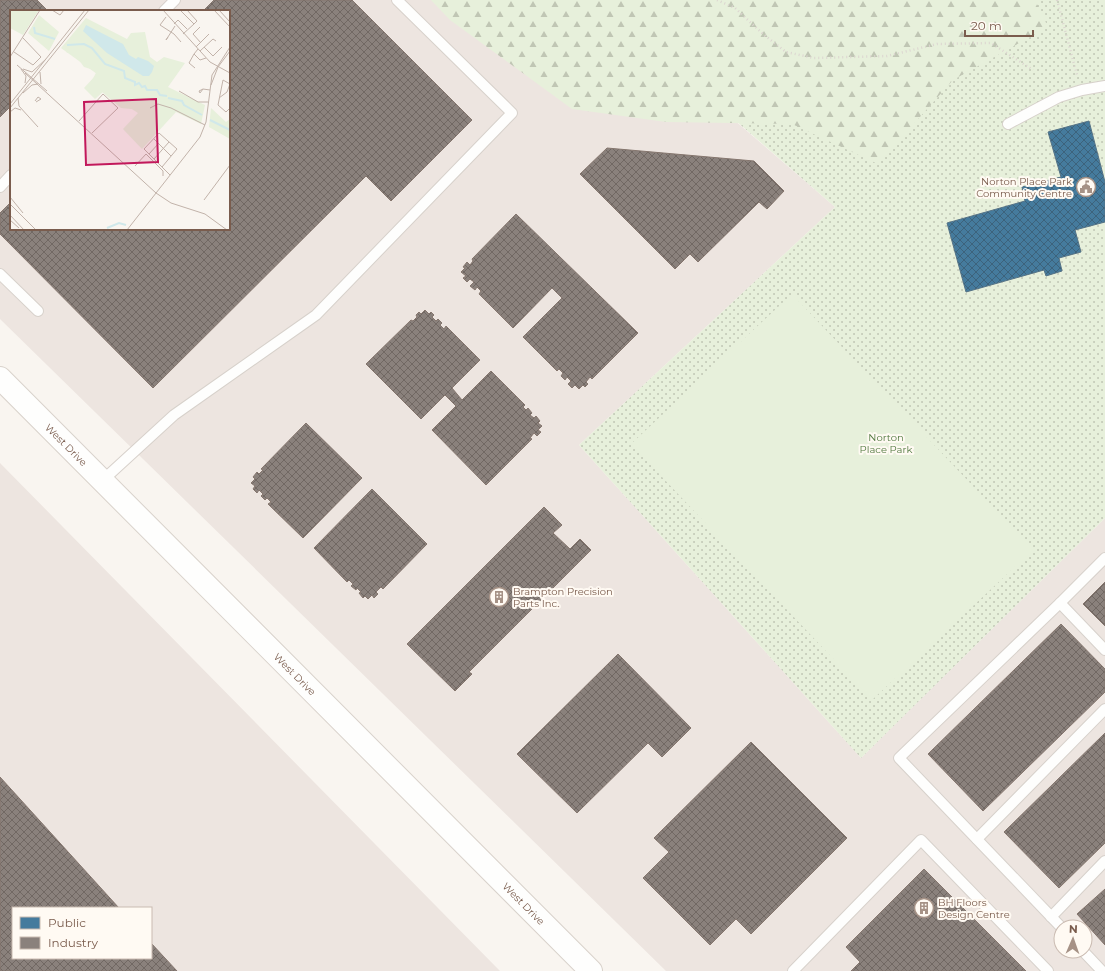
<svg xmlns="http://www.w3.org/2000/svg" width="1105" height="971" font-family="Montserrat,sans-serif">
  <defs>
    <pattern id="grass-dots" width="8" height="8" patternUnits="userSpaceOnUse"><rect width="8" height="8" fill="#e7f0db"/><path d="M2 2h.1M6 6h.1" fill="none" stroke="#c0c6b4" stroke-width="1.8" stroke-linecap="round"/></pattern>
    <pattern id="forest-firs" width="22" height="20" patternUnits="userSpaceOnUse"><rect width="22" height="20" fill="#e7f0db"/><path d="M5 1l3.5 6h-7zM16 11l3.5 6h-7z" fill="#c0c6b4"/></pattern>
    <pattern id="public-cross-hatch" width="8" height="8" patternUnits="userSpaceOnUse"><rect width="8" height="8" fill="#457b9d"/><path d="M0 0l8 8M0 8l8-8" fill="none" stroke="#3d637c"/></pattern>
    <pattern id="industry-cross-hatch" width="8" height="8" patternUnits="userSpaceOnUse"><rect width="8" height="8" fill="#8a817c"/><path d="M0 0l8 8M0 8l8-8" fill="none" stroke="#716863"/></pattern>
  </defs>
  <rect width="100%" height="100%" fill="#f9f5f0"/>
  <g fill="#ede5e0" fill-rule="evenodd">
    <path d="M0,0H474L704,94L835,207L579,445L861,758L1105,518V971H666L0,319ZM11,11H229V229H11ZM1061,927H1085V951H1061Z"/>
    <path d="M0,463L500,971H0ZM13,908H151V958H13Z"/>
  </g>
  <polygon fill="url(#grass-dots)" points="474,0 1105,0 1105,518 861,758 579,445 835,207 705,94"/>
  <polygon fill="url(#forest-firs)" points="431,0 1035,0 1048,27 953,80 878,164 792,124 666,122 572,109 450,20"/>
  <polygon fill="#e7f0db" points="792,294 1033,550 872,700 631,444"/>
  <polygon fill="url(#public-cross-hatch)" stroke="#557285" points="1089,121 1105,182 1105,222 1075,230 1081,252 1059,258 1062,271 1046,276 1044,270 966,292 947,223 1025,201 1022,187 1061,177 1048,132"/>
  <g fill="url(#industry-cross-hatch)" stroke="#85766e">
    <polygon points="0,0 37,0 48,11 11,11 11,106 0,117"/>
    <polygon points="214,0 352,0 472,120 391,201 366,176 153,388 0,234 0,213 11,202 11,229 229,229 229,11 203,11"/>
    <polygon points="607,148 754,161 784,191 767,209 759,202 698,262 690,254 675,269 580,174"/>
    <polygon points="516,214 638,333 592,379 590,377 586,382 588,384 585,387 583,385 579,389 575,385 572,388 568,384 571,381 567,377 565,380 561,376 563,373 559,369 557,371 523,337 562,298 552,288 513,328 479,294 481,291 477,287 475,290 470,286 474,282 470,279 467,282 463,278 466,276 461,272 465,268 463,267 467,262 470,265 473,261 472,259"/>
    <polygon points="425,310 429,314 431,312 434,315 432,317 436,321 438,319 442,323 440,325 444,329 446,326 480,360 452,388 462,400 491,371 525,405 523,407 526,410 528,408 532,413 530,415 534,418 536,416 540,421 538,423 542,426 538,430 541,432 537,436 534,433 530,438 532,439 486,485 432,430 456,406 445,395 421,419 366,364 411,320 413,321 417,317 416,315 419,312 421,314"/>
    <polygon points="306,423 362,478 303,538 268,504 271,502 267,498 265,500 261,496 263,494 259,490 257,493 253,489 255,486 251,483 255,479 253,477 257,472 259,474 263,470 261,469"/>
    <polygon points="372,489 427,544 383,589 381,587 376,592 378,594 374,598 372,595 368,599 365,596 363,598 359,593 361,592 357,588 356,590 351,586 353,584 349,580 347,582 314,548"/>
    <polygon points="544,507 562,525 553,533 570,549 580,539 591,550 469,672 472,674 455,691 407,644"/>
    <polygon points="1105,582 1105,626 1083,604"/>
    <polygon points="1061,624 1105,669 1105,692 983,811 928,754"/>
    <polygon points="618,654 691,728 662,757 648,743 577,813 517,754"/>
    <polygon points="1105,733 1105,843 1059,888 1004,832"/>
    <polygon points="751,742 847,838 751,934 736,919 710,945 643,878 669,852 654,838"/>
    <polygon points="0,777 119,908 13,908 13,958 151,958 151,943 177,971 0,971"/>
    <polygon points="924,869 1026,971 851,971 860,962 846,947"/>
    <polygon points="1105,889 1105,945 1077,914"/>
  </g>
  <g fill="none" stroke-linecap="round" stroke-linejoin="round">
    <g stroke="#d7d1cb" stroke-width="12">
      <g id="lane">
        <polyline points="164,11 175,0"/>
        <polyline points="1008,124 1059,97 1082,90 1105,86"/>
        <polyline points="0,187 11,175"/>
        <polyline points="0,274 38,311"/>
        <polyline points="102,481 174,415 316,315 512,113 397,0"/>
        <polyline points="1060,603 1105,650"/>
        <polyline points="977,839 1105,709"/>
        <polyline points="1051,917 1105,861"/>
        <polyline points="1061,927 899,758 1060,603 1105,558"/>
        <polyline points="1083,951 1102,971"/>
        <polyline points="793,971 921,840 1048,971"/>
      </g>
    </g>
    <g stroke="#d9d2cb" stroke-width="24">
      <g id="secondary">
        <path id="s1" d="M0,378L591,971"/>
      </g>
    </g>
    <g stroke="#dcd5d0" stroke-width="2.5" stroke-dasharray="1 3" stroke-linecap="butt">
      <polyline points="717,0 735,8 763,34 786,52 814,58 887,56 937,44 991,43 1033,70"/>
      <polyline points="1057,0 1077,75"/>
    </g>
    <use href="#lane" stroke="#fefefd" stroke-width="10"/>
    <use href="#secondary" stroke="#fefefd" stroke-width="22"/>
  </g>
  <defs>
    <g id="civic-ring" transform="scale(1)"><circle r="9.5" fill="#fffaf3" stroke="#a69286" stroke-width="1.5"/><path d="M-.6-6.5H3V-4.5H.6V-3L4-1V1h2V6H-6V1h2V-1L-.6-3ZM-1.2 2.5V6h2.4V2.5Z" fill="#a69286"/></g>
    <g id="building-ring" transform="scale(1)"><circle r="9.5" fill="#fffaf3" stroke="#a69286" stroke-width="1.5"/><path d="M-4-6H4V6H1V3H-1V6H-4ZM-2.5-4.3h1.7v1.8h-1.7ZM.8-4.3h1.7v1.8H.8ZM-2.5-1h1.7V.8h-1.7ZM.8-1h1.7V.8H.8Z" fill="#a69286"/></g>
  </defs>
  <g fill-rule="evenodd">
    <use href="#civic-ring" x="1086" y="187"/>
    <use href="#building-ring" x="499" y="597"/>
    <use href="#building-ring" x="924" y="908"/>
  </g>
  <g text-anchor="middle" stroke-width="4" stroke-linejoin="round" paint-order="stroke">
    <g font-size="10" fill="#7a5c4d" stroke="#fffaf3" text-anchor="start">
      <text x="1072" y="185" text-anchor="end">Norton Place Park<tspan x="1072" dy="12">Community Centre</tspan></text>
      <text x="513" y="595">Brampton Precision<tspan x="513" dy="12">Parts Inc.</tspan></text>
      <text x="938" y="906">BH Floors<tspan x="938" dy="12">Design Centre</tspan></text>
    </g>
    <g font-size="10" fill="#537a41" stroke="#fffaf3">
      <text x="886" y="441">Norton<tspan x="886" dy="12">Place Park</tspan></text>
    </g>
    <g font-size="10" fill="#7a5c4d" stroke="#fffaf3">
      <text dy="4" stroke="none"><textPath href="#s1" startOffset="94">West Drive</textPath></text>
      <text dy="4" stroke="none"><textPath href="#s1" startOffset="418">West Drive</textPath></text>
      <text dy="4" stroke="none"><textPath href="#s1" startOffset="742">West Drive</textPath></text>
    </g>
  </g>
  <g transform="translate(10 10)">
    <rect width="220" height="220" fill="#f9f5f0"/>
    <path d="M0,0H29L13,25L0,18ZM29,5L49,22L39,41L18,23ZM76,8L117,29L121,23L135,22L140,47L147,52L154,47L175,53L158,77L195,95L191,114L166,102L132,139L113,119L128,103L94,81L85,89L74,78L87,64L51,38ZM201,98L216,112L220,109V129L199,117Z" fill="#e7f0db"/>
    <path d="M0,0H23L26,3L19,9L14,18L0,11ZM70,32L103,50L118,75L135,79L142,91L131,100L111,98L91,81L86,87L79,76L87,61L74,57L66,46L56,42L62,34Z" fill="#e7f0db"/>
    <path d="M81,38L90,43L98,52L119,60L132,71L155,83L154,85L148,90L138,86L92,56L76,54L77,42Z" fill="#e7f0db"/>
    <path d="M126,109L142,125L132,135L116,119Z" fill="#e7f0db"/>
    <path d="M76,15L113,34L119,45L126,49L128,47L138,51L144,56L142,62L139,66H133L97,43L73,21Z" fill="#d0e8ea"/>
    <path fill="none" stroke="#d0e8ea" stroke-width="2" d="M24,17L25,23L45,29M57,35L74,34L82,38L95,54L114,61L115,68L125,72V75L129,73L132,77L135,76L137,80H147L150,85L157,86M158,88L172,91L174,95L192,105M200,110L220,120M97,218L109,213L116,215"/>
    <path fill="none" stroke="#c2b3aa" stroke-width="1" d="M42,0L50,5L54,0M153,0L200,52L220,63M177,0L187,11L184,14M204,0L220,17M209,0L220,12M171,1L184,14L173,24M156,7L150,15L164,24L171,32M164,14L168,10L177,19M190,17L183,24L191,33M158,27L156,30L165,16M186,37L199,24M194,37L203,46L212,37M188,39L184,44L190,50L196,48M190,41L203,29L206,31M4,42L23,55L31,47L13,28M184,44L179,53L185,58M0,47L30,0M7,55L37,81M11,59L16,66L15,73M13,59L22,62L36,49M30,62L31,74M15,63L146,183L161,193L195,204L217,220M220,74L213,70L208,95L216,102L220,98M201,75L208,57L220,41M193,79L190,83L189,81L193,79L200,80M169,81L188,92H198M13,83L22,75L28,74M8,88L9,96L28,117M209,88L217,82L220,74M25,91L28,87L31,89L26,92M0,94L75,0M0,98L79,0M140,98L148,94L161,98L195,115M0,102L5,98L11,100M69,111L93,84L108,98L82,123M144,129L161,146M139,144L149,133M144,149L159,132M125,156L136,144L153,161V166M152,157L167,139L149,123L134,139L160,165M0,187L13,203M194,190L220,155M0,194L26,220M0,205L14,220M0,210L9,218M117,220L190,127L196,112L202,65L220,37"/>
    <path fill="#c2185b" fill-opacity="0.15" stroke="#c2185b" stroke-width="2" d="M146,89L148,152L76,155L74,92Z"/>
    <rect width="220" height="220" fill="none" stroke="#7a5c4d" stroke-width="2"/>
  </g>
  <rect x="12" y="907" width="140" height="52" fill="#fffaf3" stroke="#cabbb1"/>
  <rect x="20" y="917" width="20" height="12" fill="#457b9d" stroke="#cabbb1"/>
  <text x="48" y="927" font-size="12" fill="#7a5c4d">Public</text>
  <rect x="20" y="937" width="20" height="12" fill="#8a817c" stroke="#cabbb1"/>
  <text x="48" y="947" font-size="12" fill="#7a5c4d">Industry</text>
  <g transform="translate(1073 939) rotate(2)"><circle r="19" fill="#fffaf3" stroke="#cabbb1"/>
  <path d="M0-3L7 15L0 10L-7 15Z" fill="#a69286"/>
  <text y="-6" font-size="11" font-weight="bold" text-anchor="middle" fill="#7a5c4d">N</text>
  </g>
  <path d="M965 30v6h68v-6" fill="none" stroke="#7a5c4d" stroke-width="2"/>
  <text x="971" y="30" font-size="12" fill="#7a5c4d" stroke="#fffaf3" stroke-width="3" paint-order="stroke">20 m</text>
</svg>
